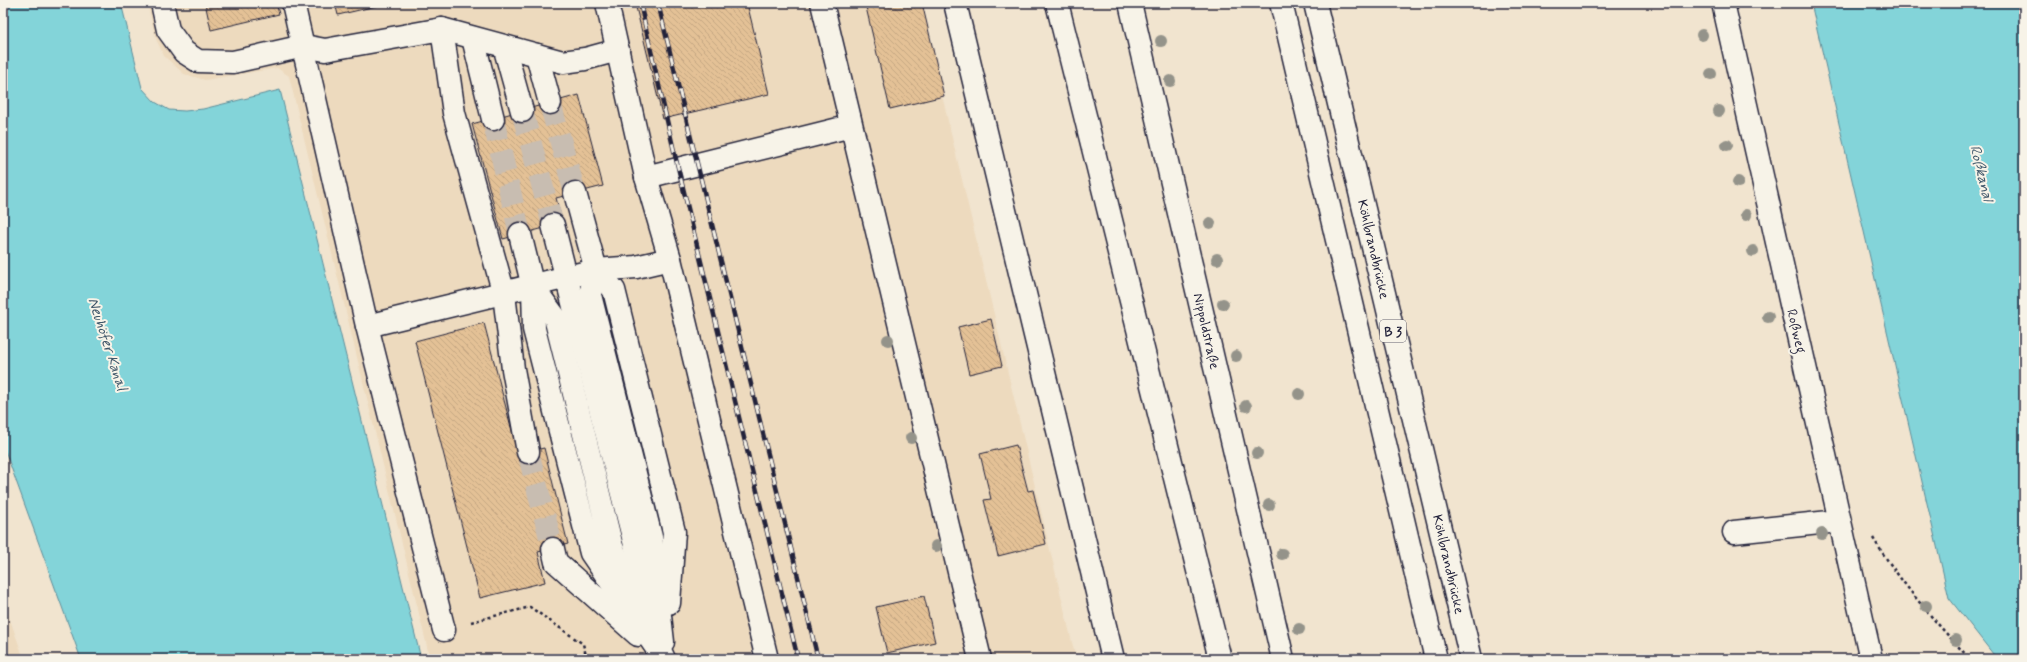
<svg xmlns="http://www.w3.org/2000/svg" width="2027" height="662" font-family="Mynerve,sans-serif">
  <defs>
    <pattern id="building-back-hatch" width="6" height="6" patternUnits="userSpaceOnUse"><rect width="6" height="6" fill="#e4c196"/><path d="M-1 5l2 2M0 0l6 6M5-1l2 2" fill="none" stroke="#c3a682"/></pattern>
  </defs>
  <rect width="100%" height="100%" fill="#f1e4cf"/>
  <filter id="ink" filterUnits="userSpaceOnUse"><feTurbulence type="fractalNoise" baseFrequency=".025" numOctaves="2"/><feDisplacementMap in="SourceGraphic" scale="8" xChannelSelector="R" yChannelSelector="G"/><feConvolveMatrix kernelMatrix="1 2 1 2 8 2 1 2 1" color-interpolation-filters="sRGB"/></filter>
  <g filter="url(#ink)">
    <g fill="#eddabe">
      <polygon points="147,3 920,3 1076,659 430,659 289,76 277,68 205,80 184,74 164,56 156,39"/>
      <polygon points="3,600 24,659 3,659"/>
    </g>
    <g fill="#83d4d9" stroke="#5c8d9a">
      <polygon points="3,3 121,3 142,88 155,102 169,110 185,111 203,109 280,90 421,659 81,659 3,445"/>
      <polygon points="1811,3 2024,3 2024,659 1997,659 1949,598"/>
    </g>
    <g fill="url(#building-back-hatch)" stroke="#22223b">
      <polygon points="205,3 276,3 279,14 211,30"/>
      <polygon points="335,3 389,3 338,15"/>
      <polygon points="635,3 747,3 769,94 663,119"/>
      <polygon points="865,3 922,3 944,96 890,109"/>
      <polygon points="579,95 603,186 556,198 563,223 503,239 472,124"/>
      <polygon points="991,319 1002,366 969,374 958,327"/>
      <polygon points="484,323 518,454 544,448 568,544 538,552 545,582 480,598 415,341"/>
      <polygon points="1016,445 1028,491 1033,490 1046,544 998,556 984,500 991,499 980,454"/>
      <polygon points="924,596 935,642 887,653 876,607"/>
    </g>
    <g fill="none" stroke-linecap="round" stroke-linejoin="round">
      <g stroke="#c8bdb1" stroke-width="22" stroke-dasharray="22 11" stroke-linecap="butt">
        <polyline points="550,103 575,193"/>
        <polyline points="522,111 553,225"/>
        <polyline points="493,119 520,234"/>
        <polyline points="528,452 553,549"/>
      </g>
      <g stroke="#22223b" stroke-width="25">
        <g id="minor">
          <polyline points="162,3 168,30 184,52 198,61 233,62 304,46 325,50 442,29 563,62 585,59 618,50"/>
          <polyline points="293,3 367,326 444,630"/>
          <polyline points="607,3 646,177 670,259"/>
          <polyline points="822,3 980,659"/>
          <polyline points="955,3 1113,659"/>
          <polyline points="1057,3 1220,659"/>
          <polyline points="1130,3 1283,659"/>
          <polyline points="1723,3 1871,659"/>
          <polyline points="442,29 454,113 504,294 513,369 528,452"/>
          <polyline points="473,38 493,119"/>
          <polyline points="504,46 522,111"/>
          <polyline points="537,55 550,103"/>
          <polyline points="646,177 851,126"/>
          <polyline points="575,193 596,270 614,290 674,532 669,603"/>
          <polyline points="553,225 651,607"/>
          <polyline points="520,234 533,287 534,329 591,553 664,659 612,547 555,317 533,287"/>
          <polyline points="596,270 590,295 651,537 663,642"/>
          <polyline points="367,326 596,270 636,267 670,259 767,659"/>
          <polyline points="1734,532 1839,521"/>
          <polyline points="553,549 556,562 638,635"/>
        </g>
      </g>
      <g stroke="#22223b" stroke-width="25">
        <g id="major">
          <polyline points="1281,3 1436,659"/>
          <polyline points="1315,3 1471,659"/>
        </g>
      </g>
      <g stroke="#22223b" stroke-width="2.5" stroke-dasharray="3 3" stroke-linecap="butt">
        <path d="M1873,538C1900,582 1935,622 1970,659"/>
        <polyline points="471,622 530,607 583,644 587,659"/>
      </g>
      <use href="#minor" stroke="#f7f3e8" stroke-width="22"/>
      <use href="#major" stroke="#f7f3e8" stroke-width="22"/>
      <g stroke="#22223b" stroke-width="4.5">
        <g id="rail">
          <polyline points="640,3 674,151 798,659"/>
          <polyline points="658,3 818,659"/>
        </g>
      </g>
      <use href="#rail" stroke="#f7f3e8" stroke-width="3" stroke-dasharray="9" stroke-linecap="butt"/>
    </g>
    <g fill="#94938a">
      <circle cx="1702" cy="35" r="6"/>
      <circle cx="1161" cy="41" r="6"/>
      <circle cx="1711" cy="74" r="6"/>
      <circle cx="1170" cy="81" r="6"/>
      <circle cx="1719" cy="111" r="6"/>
      <circle cx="1727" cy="145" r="6"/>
      <circle cx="1738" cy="182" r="6"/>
      <circle cx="1746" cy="215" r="6"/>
      <circle cx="1210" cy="223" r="6"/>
      <circle cx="1753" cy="251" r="6"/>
      <circle cx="1217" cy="259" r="6"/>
      <circle cx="1223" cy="304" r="6"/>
      <circle cx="1768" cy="317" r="6"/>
      <circle cx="888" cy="340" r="6"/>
      <circle cx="1236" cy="356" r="6"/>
      <circle cx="1299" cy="394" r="6"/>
      <circle cx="1246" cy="406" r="6"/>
      <circle cx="911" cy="438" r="6"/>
      <circle cx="1257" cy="453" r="6"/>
      <circle cx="1269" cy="505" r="6"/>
      <circle cx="1822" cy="534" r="6"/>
      <circle cx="936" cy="546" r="6"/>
      <circle cx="1282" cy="554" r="6"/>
      <circle cx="1926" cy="606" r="6"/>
      <circle cx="1299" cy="629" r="6"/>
      <circle cx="1956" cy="640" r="6"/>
    </g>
  </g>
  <g text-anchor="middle" stroke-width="4" stroke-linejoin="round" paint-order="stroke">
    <rect fill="#f7f3e8" stroke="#62616f" stroke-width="1" x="1380" y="320" width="26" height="22" rx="3"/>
    <g font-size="13" font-weight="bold" fill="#22223b">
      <text x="1393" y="336">B 3</text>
    </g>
    <g font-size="14" fill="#22223b" stroke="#f7f3e8">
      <text transform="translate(1374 249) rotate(77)" y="5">Köhlbrandbrücke</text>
      <text transform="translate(1207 331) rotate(77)" y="5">Nippoldstraße</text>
      <text transform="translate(1797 331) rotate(77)" y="5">Roßweg</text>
      <text transform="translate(1449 564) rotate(77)" y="5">Köhlbrandbrücke</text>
    </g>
    <g font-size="15" font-style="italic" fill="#3f576a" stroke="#f7f3e8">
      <text transform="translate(1982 173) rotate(76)" y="5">Roßkanal</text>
      <text transform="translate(108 344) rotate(72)" y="5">Neuhöfer Kanal</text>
    </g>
  </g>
  <rect width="2027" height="662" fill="none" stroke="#f7f3e8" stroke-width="16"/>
  <rect x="8" y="8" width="2011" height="646" fill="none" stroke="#22223b" stroke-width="1.5" filter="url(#ink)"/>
</svg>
